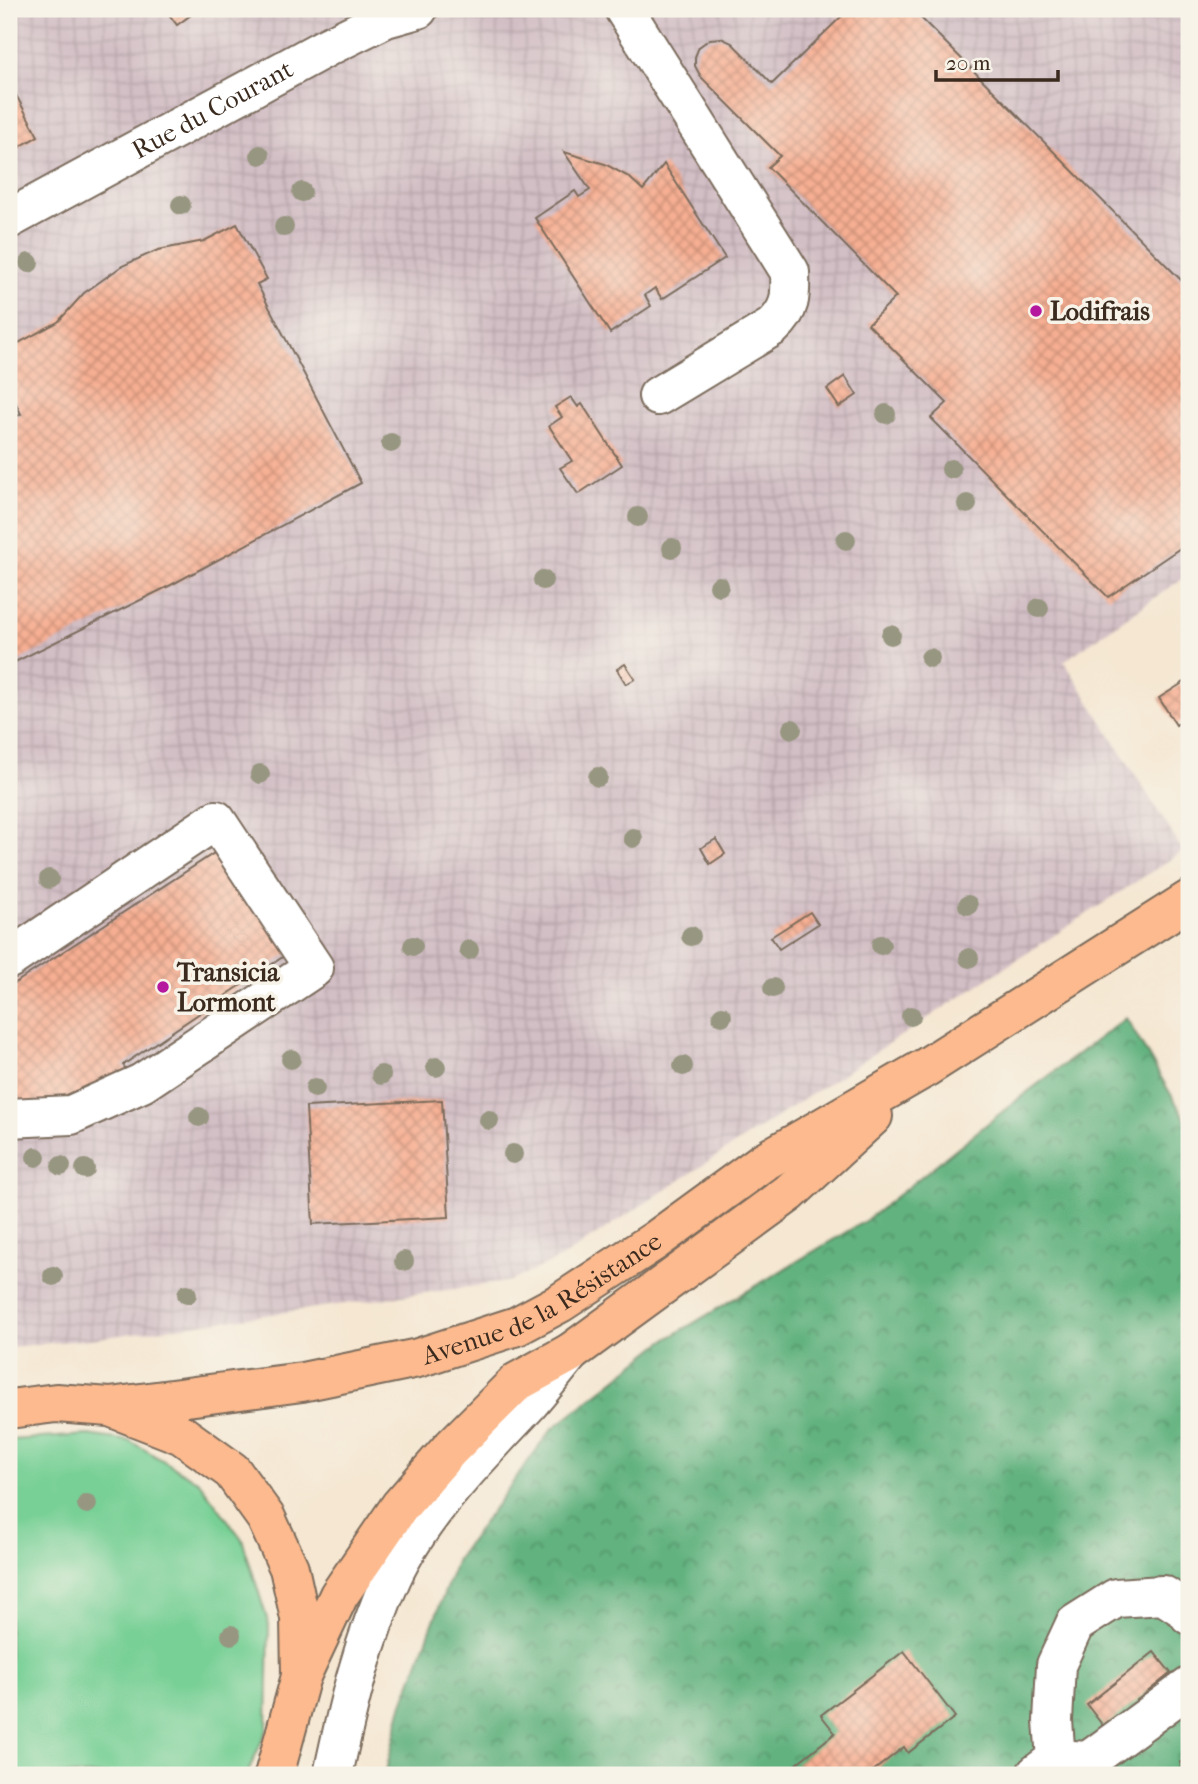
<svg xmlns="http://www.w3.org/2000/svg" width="1198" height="1784" font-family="'IM FELL French Canon',serif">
  <defs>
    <pattern id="industrial-grid" width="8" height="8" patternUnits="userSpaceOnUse" patternTransform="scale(1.75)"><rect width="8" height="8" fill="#d2bec5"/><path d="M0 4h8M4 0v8" fill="none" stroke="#b5a3a9"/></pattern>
    <pattern id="forest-crowns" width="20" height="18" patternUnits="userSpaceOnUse" patternTransform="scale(1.75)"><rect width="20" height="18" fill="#62b27f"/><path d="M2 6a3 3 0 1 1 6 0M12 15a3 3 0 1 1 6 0" fill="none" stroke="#529167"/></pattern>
    <pattern id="building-cross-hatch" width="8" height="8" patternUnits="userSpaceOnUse" patternTransform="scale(1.75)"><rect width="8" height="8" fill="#f7af93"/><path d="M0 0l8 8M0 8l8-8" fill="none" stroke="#c98f77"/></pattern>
  </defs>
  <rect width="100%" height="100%" fill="#f7f3e8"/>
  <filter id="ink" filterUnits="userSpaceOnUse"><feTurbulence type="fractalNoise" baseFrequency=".0143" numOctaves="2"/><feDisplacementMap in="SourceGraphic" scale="14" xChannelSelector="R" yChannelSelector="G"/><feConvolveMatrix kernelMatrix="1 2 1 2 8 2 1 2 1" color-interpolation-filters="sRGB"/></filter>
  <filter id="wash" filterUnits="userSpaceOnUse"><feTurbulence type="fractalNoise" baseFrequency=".00686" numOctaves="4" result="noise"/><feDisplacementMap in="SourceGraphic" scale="28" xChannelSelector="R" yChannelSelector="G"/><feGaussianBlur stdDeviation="1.57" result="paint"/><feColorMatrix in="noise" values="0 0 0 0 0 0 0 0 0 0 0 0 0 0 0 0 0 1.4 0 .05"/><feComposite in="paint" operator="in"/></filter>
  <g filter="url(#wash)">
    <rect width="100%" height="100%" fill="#f5e7d2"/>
    <polygon fill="url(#industrial-grid)" points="9,9 1189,9 1189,574 1064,661 1183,851 561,1258 511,1281 91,1339 9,1347"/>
    <polygon fill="#78d096" stroke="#5a7d5a" stroke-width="2" points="88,1435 130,1441 199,1482 242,1539 269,1625 267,1729 247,1775 9,1775 9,1440"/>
    <polygon fill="url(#forest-crowns)" stroke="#4e6e4e" stroke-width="2" points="1126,1018 1189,1125 1189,1775 385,1775 401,1709 457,1559 551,1430 662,1342 868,1219 1022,1096"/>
    <g id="blocks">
      <g fill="url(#building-cross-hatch)">
        <polygon points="165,9 199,9 177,25"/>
        <polygon points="849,9 931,9 921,18 1189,288 1189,542 1108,597 931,418 947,403 868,324 896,297 768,167 780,156 701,77 695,66 695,57 699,47 710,39 721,38 732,43 772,84"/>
        <polygon points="9,82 38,136 9,153"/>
        <polygon points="564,152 605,164 629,177 643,190 664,164 725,258 662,299 655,288 645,295 651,306 610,333 535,218 575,191 579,197 590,190"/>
        <polygon points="237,224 267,279 257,284 361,483 171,585 11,664 9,420 21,414 9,389 9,348 58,322 84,293 122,266 158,250 204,241"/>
        <polygon points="845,376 857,395 839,407 827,389"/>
        <polygon points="571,397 578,407 582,404 622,465 578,494 560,468 572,461 549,426 562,417 555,407"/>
        <polygon points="625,664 635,679 626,684 617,669"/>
        <polygon points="1189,679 1189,716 1176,725 1159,698"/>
        <polygon points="716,839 725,854 710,864 701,848"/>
        <polygon points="222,848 290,952 123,1065 128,1072 81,1101 9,1102 9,987"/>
        <polygon points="810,912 818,924 779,949 771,937"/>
        <polygon points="442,1100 449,1217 313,1224 306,1107"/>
        <polygon points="904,1651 955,1717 908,1753 904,1747 868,1775 804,1775 796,1764 835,1733 821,1715"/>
        <polygon points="1154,1652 1171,1673 1104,1727 1087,1705"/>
        <polygon points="1189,1761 1189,1775 1170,1775 1181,1772 1180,1762"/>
      </g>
    </g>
  </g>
  <g filter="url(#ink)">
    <use href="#blocks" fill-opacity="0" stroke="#7c6c5d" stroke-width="2"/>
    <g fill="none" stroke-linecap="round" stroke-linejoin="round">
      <g stroke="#7c6c5d" stroke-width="42">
        <g id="minor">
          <path d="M624,9L790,272C791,296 791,310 772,327L658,396"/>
          <path id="s1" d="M9,219L327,47L386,18L418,9"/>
          <polyline points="9,959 216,820 314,968 142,1083 71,1115 9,1118"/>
          <polyline points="1056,1759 1053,1721 1056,1665 1075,1624 1116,1598 1163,1595 1186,1610 1189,1615"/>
          <polyline points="1036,1774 1056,1759 1088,1761 1189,1687"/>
          <path d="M333,1775C347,1708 363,1640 392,1577C422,1512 482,1454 530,1402C544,1386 557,1369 570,1353"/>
        </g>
      </g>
      <g stroke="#7c6c5d" stroke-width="42">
        <g id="major">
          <path id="s2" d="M110,1407L302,1382L418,1358L517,1326L560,1303L656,1240L763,1162L925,1068L1189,900"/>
          <polyline points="9,1409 56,1403 110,1407 182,1435 232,1471 266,1518 289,1568 300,1618 301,1676 274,1775"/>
          <polyline points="301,1676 339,1595 400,1506 449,1450 517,1382 570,1353 789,1193 873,1116"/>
        </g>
      </g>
      <use href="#minor" stroke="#fff" stroke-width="38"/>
      <use href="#major" stroke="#fcba8e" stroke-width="38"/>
    </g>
    <g fill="#979680">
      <circle cx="260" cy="155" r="10"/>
      <circle cx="302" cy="192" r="10"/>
      <circle cx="181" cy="205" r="10"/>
      <circle cx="284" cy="227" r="10"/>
      <circle cx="29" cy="263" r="10"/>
      <circle cx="886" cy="414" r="10"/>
      <circle cx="391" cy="443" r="10"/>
      <circle cx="951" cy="469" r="10"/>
      <circle cx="967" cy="504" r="10"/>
      <circle cx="638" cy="517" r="10"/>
      <circle cx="846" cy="540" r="10"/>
      <circle cx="672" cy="548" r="10"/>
      <circle cx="543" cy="580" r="10"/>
      <circle cx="719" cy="586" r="10"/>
      <circle cx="1039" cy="608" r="10"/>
      <circle cx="891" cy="635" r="10"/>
      <circle cx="930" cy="658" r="10"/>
      <circle cx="792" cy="729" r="10"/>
      <circle cx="260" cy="774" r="10"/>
      <circle cx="598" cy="777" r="10"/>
      <circle cx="633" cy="838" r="10"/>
      <circle cx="49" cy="879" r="10"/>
      <circle cx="968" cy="905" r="10"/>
      <circle cx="691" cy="936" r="10"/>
      <circle cx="881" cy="945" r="10"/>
      <circle cx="413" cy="946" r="10"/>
      <circle cx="469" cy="950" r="10"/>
      <circle cx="969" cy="958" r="10"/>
      <circle cx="773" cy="988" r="10"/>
      <circle cx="722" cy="1016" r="10"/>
      <circle cx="911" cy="1016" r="10"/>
      <circle cx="291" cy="1059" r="10"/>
      <circle cx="683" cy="1066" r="10"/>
      <circle cx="436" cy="1067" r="10"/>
      <circle cx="381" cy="1075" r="10"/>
      <circle cx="315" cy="1088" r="10"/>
      <circle cx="199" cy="1117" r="10"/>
      <circle cx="489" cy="1120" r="10"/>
      <circle cx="513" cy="1154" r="10"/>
      <circle cx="36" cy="1157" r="10"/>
      <circle cx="61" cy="1166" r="10"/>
      <circle cx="85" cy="1169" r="10"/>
      <circle cx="404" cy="1261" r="10"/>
      <circle cx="53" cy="1276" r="10"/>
      <circle cx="187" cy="1294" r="10"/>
      <circle cx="87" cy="1504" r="10"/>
      <circle cx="231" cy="1635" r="10"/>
    </g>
  </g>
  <g fill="#b5179e" stroke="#f7f3e8" stroke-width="2.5">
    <circle cx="1036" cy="311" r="7"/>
    <circle cx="163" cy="987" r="7"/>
  </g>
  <g text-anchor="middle" stroke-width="7" stroke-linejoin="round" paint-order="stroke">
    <g font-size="26" fill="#3b2a1e" stroke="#f7f3e8">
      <text dy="9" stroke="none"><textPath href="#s1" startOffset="231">Rue du Courant</textPath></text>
      <text dy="9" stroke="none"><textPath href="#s2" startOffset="450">Avenue de la Résistance</textPath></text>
    </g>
    <g font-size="26" font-weight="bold" fill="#3b2a1e" stroke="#f7f3e8" text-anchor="start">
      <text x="1050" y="320">Lodifrais</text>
      <text x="177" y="981">Transicia<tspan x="177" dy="30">Lormont</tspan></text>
    </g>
  </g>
  <rect width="1198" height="1784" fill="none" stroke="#f7f3e8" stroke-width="35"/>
  <path d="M936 70v10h122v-10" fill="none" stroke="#3b2a1e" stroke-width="3.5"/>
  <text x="946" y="70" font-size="21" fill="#3b2a1e" stroke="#f7f3e8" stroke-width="5" paint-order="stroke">20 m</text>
</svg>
